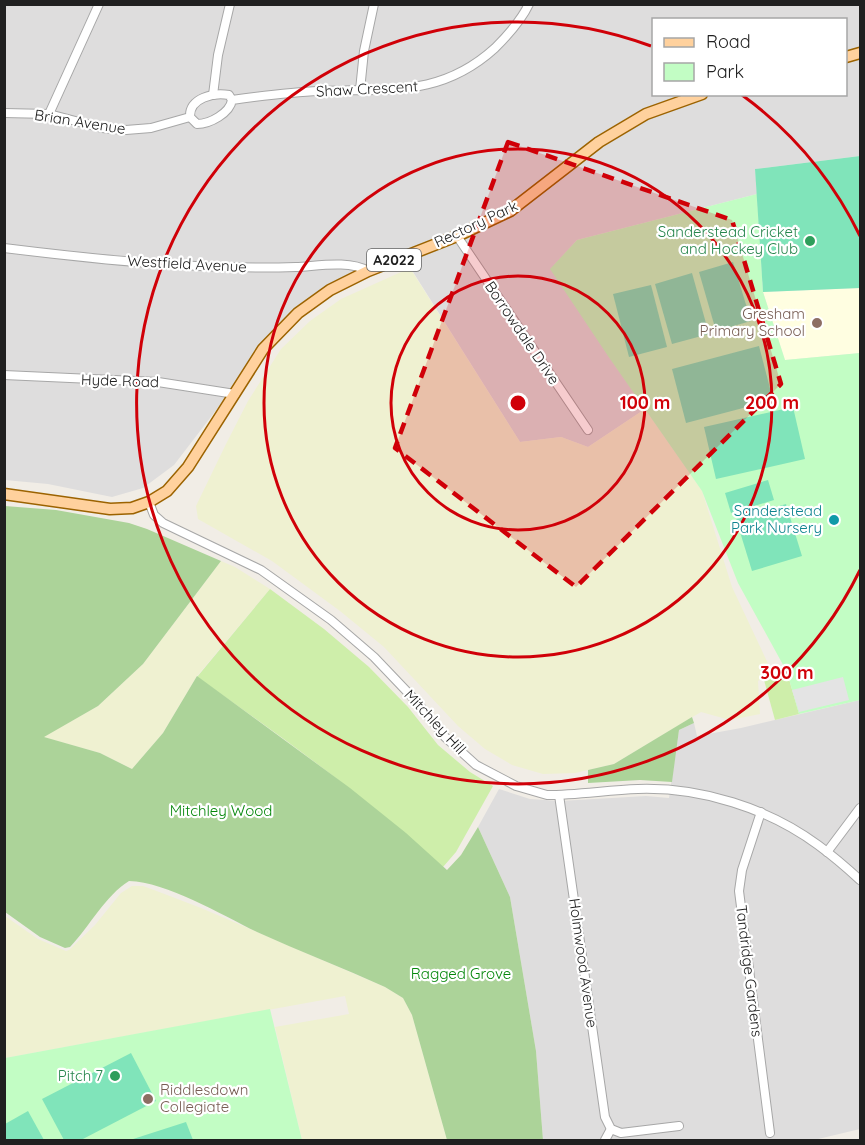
<svg xmlns="http://www.w3.org/2000/svg" width="865" height="1145" font-family="Quicksand,sans-serif">
  <rect width="100%" height="100%" fill="#f1ede6"/>
  <g fill="#dedddd" fill-rule="evenodd">
    <path d="M4,5H860V156L755,169L757,194L577,240L551,269L645,409L588,447L561,437L520,442L403,256L330,289L263,349L174,465L143,488L112,497L48,484L5,480ZM654,20H846V94H654Z"/>
    <polygon points="860,700 860,1129 814,1140 543,1140 536,1051 510,897 478,827 499,789 530,799 560,801 646,796 669,798 679,730 694,723 697,736 741,728"/>
  </g>
  <polygon fill="#fffee1" points="860,288 860,353 785,360 763,292"/>
  <g fill="#eff1d1">
    <polygon points="410,268 520,442 561,437 588,447 645,409 702,491 732,587 771,670 770,673 758,681 760,714 730,720 701,712 614,764 575,773 543,774 512,765 485,749 458,726 384,647 340,611 272,561 198,519 196,506 226,444 248,401 281,349 310,321 341,299"/>
    <polygon points="221,561 235,567 270,589 197,676 163,733 132,769 100,753 43,737 98,706 143,664"/>
    <polygon points="132,886 143,886 154,890 201,908 385,987 403,998 412,1015 447,1140 302,1140 275,1027 349,1014 345,996 5,1058 5,916 38,939 66,951 69,950 95,925 121,893"/>
  </g>
  <g fill="#ceeeaa">
    <path d="M270,589L324,629L369,667L408,707L438,745L470,772L493,786L456,852L443,867C366,797 282,737 197,677Z"/>
    <polygon points="787,672 799,714 775,720 764,680"/>
  </g>
  <g fill="#acd399">
    <path d="M5,506L56,510L129,523L147,529L221,561L143,664L98,706L44,737L100,753L132,769L163,733L197,676L350,788L406,833L447,870L461,855L478,827L510,897L536,1051L543,1140H447L412,1015L403,998L385,987C343,968 299,951 257,932C222,915 167,882 129,881C105,896 90,926 70,947L65,948L40,937L5,912Z"/>
    <polygon points="692,717 694,723 679,730 672,782 640,780 588,783 588,770 614,764"/>
  </g>
  <g fill="#c2fdc4">
    <polygon points="757,194 763,292 785,360 860,353 860,700 799,714 787,672 738,583 702,491 608,356 550,269 577,240"/>
    <polygon points="270,1009 302,1140 5,1140 5,1058"/>
  </g>
  <g fill="#80e4ba">
    <polygon points="860,156 860,288 763,292 755,169"/>
    <polygon points="733,262 751,321 716,331 699,272"/>
    <polygon points="692,273 709,334 672,344 655,284"/>
    <polygon points="651,285 667,347 629,357 613,294"/>
    <polygon points="759,346 773,400 686,423 672,369"/>
    <polygon points="793,407 805,459 716,479 704,427"/>
    <polygon points="768,480 774,500 731,513 725,493"/>
    <polygon points="786,504 802,556 752,571 736,519"/>
    <polygon points="131,1053 156,1101 81,1140 64,1140 42,1099"/>
    <polygon points="28,1111 44,1140 5,1140 5,1124"/>
    <polygon points="186,1122 193,1140 130,1140"/>
  </g>
  <polygon fill="#e4e4e4" points="843,677 849,700 799,712 792,690"/>
  <g fill="none" stroke-linecap="round" stroke-linejoin="round">
    <g stroke="#a7a7a7" stroke-width="10">
      <g id="minor">
        <polyline points="360,90 364,51 374,4"/>
        <polyline points="213,95 218,55 230,4"/>
        <path d="M232,100C230,113 210,124 197,124L190,117C189,98 214,92 229,95L232,100C261,96 290,92 319,91C388,88 440,98 495,48C508,35 521,21 529,4"/>
        <polyline points="4,113 49,114 102,128 126,130 151,128 190,117"/>
        <polyline points="49,114 99,4"/>
        <polyline points="457,236 588,430"/>
        <path d="M4,248C101,260 199,270 296,267C318,266 349,260 368,271"/>
        <polyline points="4,375 158,382 235,394"/>
        <path d="M149,502L154,515L163,523L261,570L331,620L374,657L415,700L445,737L476,765L516,786L547,795C577,795 608,790 638,789C701,787 768,808 818,845C833,856 847,868 860,880"/>
        <polyline points="559,795 605,1117 611,1129 621,1133 679,1126"/>
        <polyline points="761,812 742,870 739,891 770,1133"/>
        <polyline points="827,852 860,808"/>
        <polyline points="605,1140 611,1129"/>
      </g>
    </g>
    <g stroke="#9c6300" stroke-width="13">
      <g id="major">
        <polyline points="846,57 860,53"/>
        <polyline points="4,494 110,509 132,508 149,502 167,491 188,467 263,349 298,313 330,290 368,271 457,236 510,211 599,142 646,114 702,94"/>
      </g>
    </g>
    <use href="#minor" stroke="#fff" stroke-width="8"/>
    <use href="#major" stroke="#ffd19d" stroke-width="10"/>
  </g>
  <path fill="#d00008" fill-opacity="0.2" stroke="#d00008" stroke-width="4.5" stroke-dasharray="12 8" stroke-linejoin="round" d="M508,142L732,220L781,384L576,587L395,448Z"/>
  <g fill="none" stroke="#d00008" stroke-width="3">
    <circle cx="518" cy="403" r="127"/>
    <circle cx="518" cy="403" r="254"/>
    <path d="M860 570A381 381 0 1 1 651 46M742 95A381 381 0 0 1 860 236"/>
  </g>
  <g fill="#2e9e5b" stroke="#fff" stroke-width="2">
    <circle cx="810" cy="241" r="6"/>
    <circle cx="115" cy="1076" r="6"/>
  </g>
  <g fill="#8d6e63" stroke="#fff" stroke-width="2">
    <circle cx="817" cy="323" r="6"/>
    <circle cx="148" cy="1099" r="6"/>
  </g>
  <circle fill="#0f9aa8" stroke="#fff" stroke-width="2" cx="834" cy="520" r="6"/>
  <g text-anchor="middle" stroke-width="4.5" stroke-linejoin="round" paint-order="stroke">
    <rect fill="#fff" stroke="#636363" stroke-width="1.5" x="367" y="249" width="54" height="22" rx="4.5"/>
    <g font-size="14" font-weight="bold" fill="#202020">
      <text x="394" y="265">A2022</text>
    </g>
    <g font-size="15" fill="#202020" stroke="#fff">
      <text transform="translate(367 89) rotate(-3)" y="5">Shaw Crescent</text>
      <text transform="translate(80 122) rotate(9)" y="5">Brian Avenue</text>
      <text transform="translate(476 224) rotate(-25)" y="5">Rectory Park</text>
      <text transform="translate(187 264) rotate(3)" y="5">Westfield Avenue</text>
      <text transform="translate(522 333) rotate(56)" y="5">Borrowdale Drive</text>
      <text transform="translate(120 381) rotate(2)" y="5">Hyde Road</text>
      <text transform="translate(435 722) rotate(47)" y="5">Mitchley Hill</text>
      <text transform="translate(583 963) rotate(82)" y="5">Holmwood Avenue</text>
      <text transform="translate(749 971) rotate(83)" y="5">Tandridge Gardens</text>
    </g>
    <g font-size="15" fill="#27864d" stroke="#fff" text-anchor="end">
      <text x="798" y="237">Sanderstead Cricket<tspan x="798" dy="17">and Hockey Club</tspan></text>
      <text x="103" y="1081">Pitch 7</text>
    </g>
    <g font-size="15" fill="#785e54" stroke="#fff" text-anchor="end">
      <text x="805" y="319">Gresham<tspan x="805" dy="17">Primary School</tspan></text>
      <text x="160" y="1095" text-anchor="start">Riddlesdown<tspan x="160" dy="17">Collegiate</tspan></text>
    </g>
    <g font-size="15" fill="#0d838f" stroke="#fff" text-anchor="end">
      <text x="822" y="516">Sanderstead<tspan x="822" dy="17">Park Nursery</tspan></text>
    </g>
    <g font-size="15" fill="#05870b" stroke="#fff">
      <text x="221" y="816">Mitchley Wood</text>
      <text x="461" y="979">Ragged Grove</text>
    </g>
  </g>
  <circle cx="518" cy="403" r="9" fill="#d00008" stroke="#fff" stroke-width="3"/>
  <g font-size="18" text-anchor="middle" font-weight="bold" fill="#d00008" stroke="#fff" stroke-width="4.5" stroke-linejoin="round" paint-order="stroke">
    <text x="645" y="409">100 m</text>
    <text x="772" y="409">200 m</text>
    <text x="787" y="679">300 m</text>
  </g>
  <rect width="865" height="1145" fill="none" stroke="#202020" stroke-width="12"/>
  <rect x="652" y="18" width="195" height="78" fill="#ffffff" stroke="#a6a6a6" stroke-width="1.5"/>
  <rect x="664" y="38" width="30" height="9" fill="#ffd19d" stroke="#a6a6a6" stroke-width="1.5"/>
  <text x="706" y="48" font-size="18" fill="#202020">Road</text>
  <rect x="664" y="63" width="30" height="18" fill="#c2fdc4" stroke="#a6a6a6" stroke-width="1.5"/>
  <text x="706" y="78" font-size="18" fill="#202020">Park</text>
</svg>
